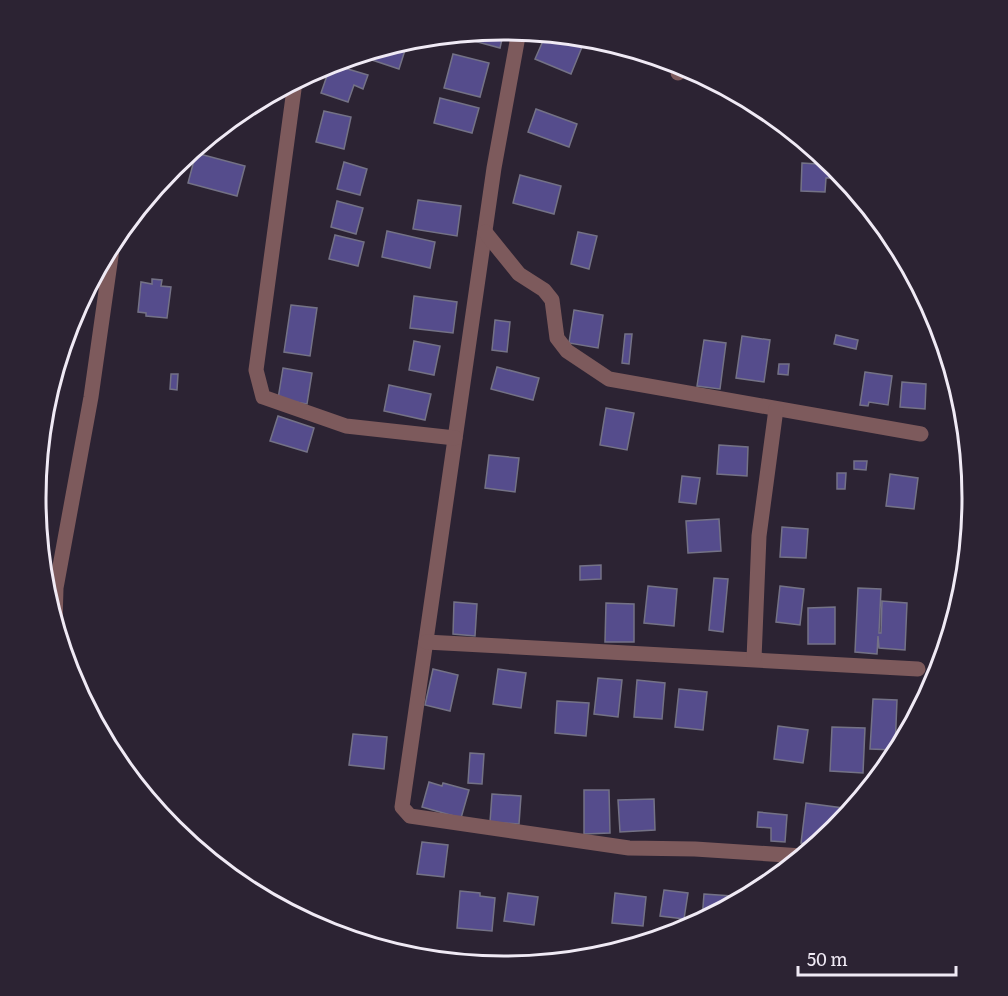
<svg xmlns="http://www.w3.org/2000/svg" width="1008" height="996" font-family="Literata,serif">
  <rect width="100%" height="100%" fill="#2c2333"/>
  <g fill="#554c8c" stroke="#747286" stroke-width="1.5">
    <polygon points="504,30 500,48 459,37 460,34"/>
    <polygon points="546,34 553,35 582,47 571,74 535,59"/>
    <polygon points="402,42 407,44 399,69 366,58 368,53"/>
    <polygon points="453,54 489,63 480,97 444,88"/>
    <polygon points="331,64 368,75 363,89 354,85 348,102 321,93"/>
    <polygon points="440,98 479,108 472,133 434,123"/>
    <polygon points="536,109 577,124 569,147 528,132"/>
    <polygon points="324,111 351,117 344,149 316,142"/>
    <polygon points="196,153 245,166 237,196 188,183"/>
    <polygon points="344,162 367,169 360,195 337,189"/>
    <polygon points="802,163 833,165 832,178 826,178 825,192 801,191"/>
    <polygon points="520,175 561,186 554,214 513,203"/>
    <polygon points="418,200 461,206 457,236 413,229"/>
    <polygon points="337,201 363,208 356,234 331,227"/>
    <polygon points="387,231 435,242 430,268 382,257"/>
    <polygon points="578,232 597,236 589,269 571,264"/>
    <polygon points="335,235 364,242 358,266 329,259"/>
    <polygon points="152,279 162,280 161,286 171,287 167,318 146,316 146,313 138,312 141,282 152,284"/>
    <polygon points="414,296 457,302 453,333 410,328"/>
    <polygon points="291,305 317,308 310,356 284,352"/>
    <polygon points="574,310 603,315 598,348 569,343"/>
    <polygon points="495,320 510,322 507,352 492,350"/>
    <polygon points="625,334 632,334 629,364 622,363"/>
    <polygon points="836,335 858,340 856,349 834,344"/>
    <polygon points="742,336 770,340 764,382 736,378"/>
    <polygon points="704,340 726,343 720,389 697,386"/>
    <polygon points="414,341 440,346 434,375 409,370"/>
    <polygon points="779,364 789,364 788,375 778,374"/>
    <polygon points="497,367 539,378 533,400 491,389"/>
    <polygon points="283,368 312,373 307,404 278,399"/>
    <polygon points="865,372 892,376 888,405 869,402 868,406 860,405"/>
    <polygon points="171,374 178,374 177,390 170,389"/>
    <polygon points="902,382 926,384 925,409 900,407"/>
    <polygon points="389,385 431,394 425,420 384,411"/>
    <polygon points="606,408 634,413 627,450 600,445"/>
    <polygon points="278,416 314,428 307,452 270,441"/>
    <polygon points="719,445 748,447 747,476 717,474"/>
    <polygon points="489,455 519,458 515,492 485,488"/>
    <polygon points="854,461 867,461 866,470 854,469"/>
    <polygon points="837,473 846,473 845,489 837,489"/>
    <polygon points="890,474 918,478 914,509 886,506"/>
    <polygon points="682,476 700,478 696,504 679,502"/>
    <polygon points="719,519 721,551 688,553 686,521"/>
    <polygon points="782,527 808,529 806,558 780,557"/>
    <polygon points="601,565 601,579 580,580 580,566"/>
    <polygon points="714,578 728,579 723,632 709,630"/>
    <polygon points="648,586 677,589 674,626 644,623"/>
    <polygon points="780,586 804,589 800,625 776,622"/>
    <polygon points="858,588 881,589 879,633 881,633 882,601 907,603 905,650 879,648 878,636 877,654 855,652"/>
    <polygon points="454,602 477,604 475,636 453,634"/>
    <polygon points="606,603 634,604 634,642 605,642"/>
    <polygon points="835,607 835,644 808,644 808,608"/>
    <polygon points="433,669 458,675 450,711 425,705"/>
    <polygon points="498,669 526,673 521,708 493,704"/>
    <polygon points="598,678 622,680 618,717 594,714"/>
    <polygon points="637,680 665,683 662,719 634,717"/>
    <polygon points="679,689 707,692 703,730 675,727"/>
    <polygon points="873,699 897,700 895,750 870,749"/>
    <polygon points="557,701 589,703 586,736 555,733"/>
    <polygon points="778,726 808,730 803,763 774,759"/>
    <polygon points="832,727 865,728 863,773 830,771"/>
    <polygon points="353,734 387,737 384,769 349,765"/>
    <polygon points="470,753 484,754 482,784 468,783"/>
    <polygon points="429,782 442,786 443,783 469,790 461,818 422,807"/>
    <polygon points="584,790 609,790 610,833 584,834"/>
    <polygon points="492,794 521,796 519,824 490,822"/>
    <polygon points="654,799 655,830 620,832 618,800"/>
    <polygon points="806,803 843,808 841,822 823,839 818,838 816,845 801,843"/>
    <polygon points="758,812 787,815 785,842 771,841 771,828 757,827"/>
    <polygon points="422,842 448,845 444,877 417,874"/>
    <polygon points="664,890 688,893 684,919 660,916"/>
    <polygon points="460,891 480,893 480,896 495,898 492,931 457,928"/>
    <polygon points="508,893 538,897 534,925 504,921"/>
    <polygon points="615,893 646,897 643,926 612,923"/>
    <polygon points="704,894 732,896 731,905 702,920"/>
  </g>
  <g fill="none" stroke-linecap="round" stroke-linejoin="round">
    <g stroke="#7d5a5c" stroke-width="15">
      <polyline points="519,31 494,168 402,807 410,816 629,848 695,849 802,856"/>
      <polyline points="678,73 678,64"/>
      <polyline points="295,82 256,370 263,397 346,426 455,438"/>
      <polyline points="485,232 519,274 544,290 552,300 557,338 567,351 609,379 921,434"/>
      <polyline points="55,623 56,588 91,397 113,242"/>
      <polyline points="426,642 918,669"/>
      <polyline points="754,659 759,536 776,409"/>
    </g>
  </g>
  <path d="M0 0H1008V996H0ZM46 498a458 458 0 1 1 916 0a458 458 0 1 1-916 0Z" fill="#2c2333" fill-rule="evenodd"/>
  <path fill="none" stroke="#f0eaf5" stroke-width="3" d="M46 498a458 458 0 1 1 916 0a458 458 0 1 1-916 0Z"/>
  <path d="M798 966v9h158v-9" fill="none" stroke="#f0eaf5" stroke-width="3"/>
  <text x="807" y="966" font-size="18" fill="#f0eaf5" stroke="#2c2333" stroke-width="4.5" paint-order="stroke">50 m</text>
</svg>
